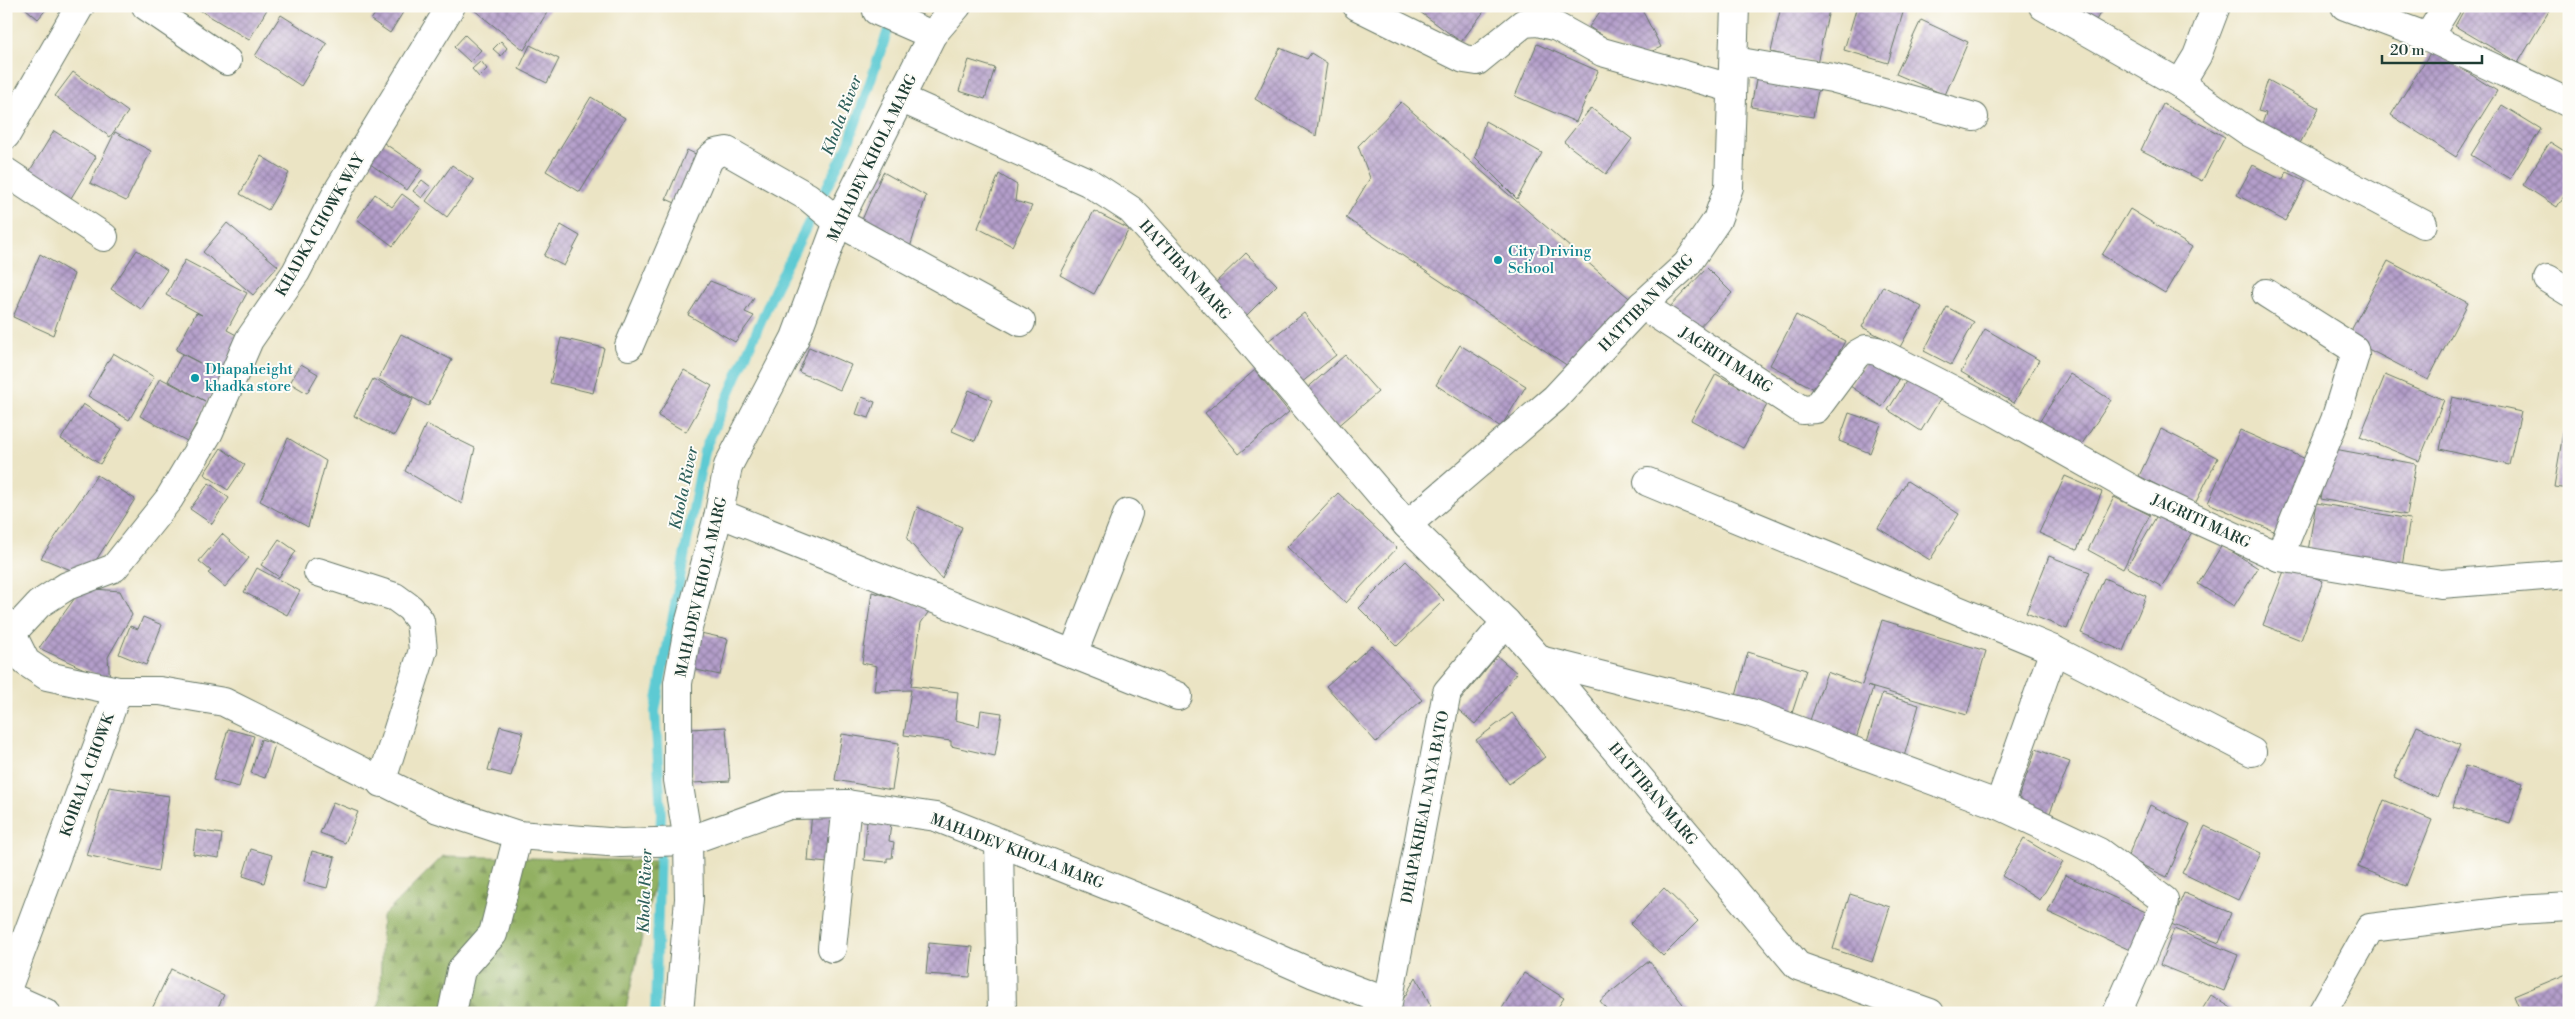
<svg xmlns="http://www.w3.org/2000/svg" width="2575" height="1019" font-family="'Libre Bodoni',serif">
  <defs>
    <pattern id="forest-firs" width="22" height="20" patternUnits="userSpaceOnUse" patternTransform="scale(1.25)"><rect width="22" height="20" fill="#92b062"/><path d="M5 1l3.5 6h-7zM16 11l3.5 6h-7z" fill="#779052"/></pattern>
    <pattern id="building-cross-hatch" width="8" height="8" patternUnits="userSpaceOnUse" patternTransform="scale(1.25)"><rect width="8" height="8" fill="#b49eca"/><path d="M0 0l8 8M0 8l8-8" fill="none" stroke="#9282a5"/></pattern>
  </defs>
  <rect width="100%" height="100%" fill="#fdfcf7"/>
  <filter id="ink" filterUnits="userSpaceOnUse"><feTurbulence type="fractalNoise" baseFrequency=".02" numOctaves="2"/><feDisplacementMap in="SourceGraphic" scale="10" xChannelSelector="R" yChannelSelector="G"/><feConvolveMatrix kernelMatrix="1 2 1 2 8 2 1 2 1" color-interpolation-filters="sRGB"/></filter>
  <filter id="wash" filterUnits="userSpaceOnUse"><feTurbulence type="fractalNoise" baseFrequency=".0096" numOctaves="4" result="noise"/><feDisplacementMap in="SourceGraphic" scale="20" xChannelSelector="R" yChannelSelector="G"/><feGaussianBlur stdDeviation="1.12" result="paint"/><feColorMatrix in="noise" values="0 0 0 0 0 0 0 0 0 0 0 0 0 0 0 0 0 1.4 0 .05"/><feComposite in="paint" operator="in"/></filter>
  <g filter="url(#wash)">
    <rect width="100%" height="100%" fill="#ebe4c4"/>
    <polygon fill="url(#forest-firs)" stroke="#58764b" points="443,856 659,861 625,1013 375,1013 380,1001 382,917"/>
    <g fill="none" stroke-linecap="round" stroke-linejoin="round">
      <polyline stroke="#5dcad3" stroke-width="10" points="655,1013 661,813 655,711 704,451 775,289 848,145 892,19"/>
    </g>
    <g id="blocks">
      <g fill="url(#building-cross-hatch)">
        <polygon points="26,6 49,6 38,19 25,8"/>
        <polygon points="193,6 269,6 249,40"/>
        <polygon points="380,6 407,6 390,33 371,20"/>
        <polygon points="469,6 551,6 524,50"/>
        <polygon points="1383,6 1400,6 1396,14"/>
        <polygon points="1418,6 1481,6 1485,10 1461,42 1416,9"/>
        <polygon points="1604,6 1640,6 1661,47 1638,58 1589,27"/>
        <polygon points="1781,6 1830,6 1817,63 1771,52"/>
        <polygon points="1857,6 1905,6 1888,63 1844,50"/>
        <polygon points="2070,6 2104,6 2095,22"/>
        <polygon points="2466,6 2540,6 2549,11 2518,63 2455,26"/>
        <polygon points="281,15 327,44 301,86 255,56"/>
        <polygon points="1921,20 1968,42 1945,95 1896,74"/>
        <polygon points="465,35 481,50 470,62 454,47"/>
        <polygon points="501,41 507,48 501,56 493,49"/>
        <polygon points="1537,44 1598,71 1576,122 1515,96"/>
        <polygon points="530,45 559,59 547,83 519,69"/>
        <polygon points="1280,48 1307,59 1311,53 1327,63 1316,136 1255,99"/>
        <polygon points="2432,50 2497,91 2456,157 2391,115"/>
        <polygon points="969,60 995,68 985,99 959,91"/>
        <polygon points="481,61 487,69 479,77 472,69"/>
        <polygon points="73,72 128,112 110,137 55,96"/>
        <polygon points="1757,74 1819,85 1813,117 1751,107"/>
        <polygon points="2268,80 2319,108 2297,149 2260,129 2266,113 2258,111"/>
        <polygon points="591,97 625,118 580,192 546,171"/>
        <polygon points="1401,102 1635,303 1577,372 1346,218 1370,178 1358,146"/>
        <polygon points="2163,104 2225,137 2202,181 2141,150"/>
        <polygon points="2502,105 2541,129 2510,179 2471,155"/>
        <polygon points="1591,108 1632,139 1606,174 1564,142"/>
        <polygon points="1485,121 1542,153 1517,199 1475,157"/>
        <polygon points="54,131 96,157 71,198 29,172"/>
        <polygon points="115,132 151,151 126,201 90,183"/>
        <polygon points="381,141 422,169 407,190 366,161"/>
        <polygon points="2550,142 2569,154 2569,188 2557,207 2523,185"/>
        <polygon points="687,150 700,156 680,205 666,199"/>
        <polygon points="261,156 289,173 268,210 240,194"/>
        <polygon points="452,165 474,180 447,217 426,201"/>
        <polygon points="2253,165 2282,180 2287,172 2306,181 2285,221 2237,195"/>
        <polygon points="883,172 926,196 908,254 861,222"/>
        <polygon points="999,174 1017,185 1015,201 1032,206 1012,246 978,228"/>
        <polygon points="422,180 431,187 422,198 413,191"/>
        <polygon points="375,194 392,207 402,194 421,208 393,246 357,219"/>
        <polygon points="2130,209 2192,247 2165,293 2102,255"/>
        <polygon points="1094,211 1129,229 1094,294 1060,275"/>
        <polygon points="227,223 278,266 253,295 203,252"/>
        <polygon points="561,225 580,236 564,266 544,256"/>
        <polygon points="137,250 167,270 141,309 111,289"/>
        <polygon points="1246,253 1277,285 1245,317 1213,285"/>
        <polygon points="40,254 74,274 53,335 13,317"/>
        <polygon points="185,260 247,293 227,330 242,338 187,441 140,416 160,378 205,401 168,381 182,354 200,363 176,350 196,313 202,315 166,295"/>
        <polygon points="2388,261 2468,303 2428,380 2347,338"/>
        <polygon points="1707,268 1732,293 1692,335 1666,311"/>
        <polygon points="710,281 754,298 745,312 754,316 735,342 688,315"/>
        <polygon points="1883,286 1922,307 1900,347 1862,327"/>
        <polygon points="1947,307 1974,322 1951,365 1924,351"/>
        <polygon points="1304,313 1336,355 1301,383 1268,341"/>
        <polygon points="1796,315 1845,341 1818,391 1770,365"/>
        <polygon points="1985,329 2039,360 2014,403 1961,372"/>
        <polygon points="401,334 452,360 428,406 378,379"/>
        <polygon points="561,338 604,348 593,393 550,383"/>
        <polygon points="1460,345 1526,386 1501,427 1436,385"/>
        <polygon points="809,347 851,365 840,390 799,372"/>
        <polygon points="113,353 154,377 129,420 88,396"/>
        <polygon points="1345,355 1378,392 1336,428 1304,391"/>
        <polygon points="1867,360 1899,380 1882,407 1850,386"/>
        <polygon points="301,364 318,374 307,393 290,383"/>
        <polygon points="684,370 712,386 686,432 658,416"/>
        <polygon points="1255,370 1289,412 1239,454 1205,413"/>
        <polygon points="1716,374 1768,403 1743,448 1691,420"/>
        <polygon points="2070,374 2111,400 2078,450 2038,424"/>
        <polygon points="1910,375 1943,395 1921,431 1888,410"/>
        <polygon points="2385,375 2444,400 2419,461 2360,437"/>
        <polygon points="373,379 413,399 394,436 354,416"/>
        <polygon points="969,390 992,400 975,441 952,431"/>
        <polygon points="862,397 875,402 869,418 856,414"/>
        <polygon points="2452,397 2521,412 2509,465 2440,449"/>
        <polygon points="83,404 122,429 100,464 61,439"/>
        <polygon points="1849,413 1881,424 1870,453 1839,441"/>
        <polygon points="426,424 475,448 462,504 405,471"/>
        <polygon points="2161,429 2218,458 2195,504 2139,476"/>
        <polygon points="2240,430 2315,463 2283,535 2208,503"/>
        <polygon points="2563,433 2569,433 2569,489 2554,487"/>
        <polygon points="288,438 326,461 308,527 260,501"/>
        <polygon points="221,448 245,465 228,490 204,474"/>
        <polygon points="2329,448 2416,464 2407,515 2320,499"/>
        <polygon points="97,475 135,499 86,576 41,558"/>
        <polygon points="2065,476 2102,492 2077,550 2039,533"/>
        <polygon points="1907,481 1959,514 1930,560 1878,528"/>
        <polygon points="209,483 229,498 212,524 190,509"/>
        <polygon points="1338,493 1397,548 1346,603 1287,547"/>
        <polygon points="2114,497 2150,515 2123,569 2088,550"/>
        <polygon points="2316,503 2410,519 2401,572 2307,557"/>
        <polygon points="917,507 962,527 942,579 907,539"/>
        <polygon points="2159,512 2193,531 2162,587 2127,567"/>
        <polygon points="222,534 249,558 225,587 208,573 211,571 199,561"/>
        <polygon points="279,539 296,551 279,577 261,565"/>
        <polygon points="2222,545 2258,568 2234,606 2198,584"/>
        <polygon points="2049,556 2090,572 2067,629 2026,613"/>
        <polygon points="1406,561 1444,600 1397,646 1359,608"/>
        <polygon points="2286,566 2323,581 2301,640 2263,625"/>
        <polygon points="257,568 300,591 287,615 244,592"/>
        <polygon points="2104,578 2146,596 2123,651 2081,633"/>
        <polygon points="82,588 120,591 132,615 108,657 110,681 39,648"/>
        <polygon points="872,592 931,608 921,623 911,686 958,692 955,720 979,726 981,710 1002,713 995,756 951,746 951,741 904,735 911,690 874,691 877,666 862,663"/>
        <polygon points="143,617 162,625 146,665 119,654 130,626 138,629"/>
        <polygon points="1882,620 1986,651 1967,715 1867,686 1873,688 1855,742 1808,726 1827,672 1862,685"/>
        <polygon points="696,632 728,639 720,675 687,668"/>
        <polygon points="1372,645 1422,700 1376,742 1326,686"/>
        <polygon points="1748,652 1806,670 1792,713 1736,696"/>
        <polygon points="1497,656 1517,673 1475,724 1455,707"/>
        <polygon points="1882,694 1919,705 1903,760 1865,748"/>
        <polygon points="1512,713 1545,757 1509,784 1476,740"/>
        <polygon points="500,726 523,732 511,776 488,770"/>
        <polygon points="2417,726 2460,745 2437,797 2394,777"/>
        <polygon points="726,727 730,781 693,783 690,729"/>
        <polygon points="228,729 254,736 239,787 213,780"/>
        <polygon points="842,734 899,743 892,790 835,780"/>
        <polygon points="261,739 275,744 265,778 251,773"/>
        <polygon points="2036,749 2070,762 2049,815 2017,802"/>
        <polygon points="2465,766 2523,783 2510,824 2453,807"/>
        <polygon points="109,787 169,796 158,871 86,855"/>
        <polygon points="2384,800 2432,820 2406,886 2358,867"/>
        <polygon points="333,802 358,812 345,843 320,833"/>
        <polygon points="2150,805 2190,824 2167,877 2127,858"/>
        <polygon points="812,811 841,813 838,864 808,861"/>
        <polygon points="867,821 891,823 889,841 894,842 892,858 887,858 887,862 864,860"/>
        <polygon points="2205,826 2261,853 2238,900 2182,873"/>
        <polygon points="196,830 222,834 219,858 193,854"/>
        <polygon points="2024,839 2063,862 2040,900 2002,876"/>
        <polygon points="251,849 272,855 264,883 243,876"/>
        <polygon points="312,851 335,857 327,888 304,882"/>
        <polygon points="2065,875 2150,914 2132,951 2048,912"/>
        <polygon points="1664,888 1698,921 1663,956 1630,924"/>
        <polygon points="2184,893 2231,913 2219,943 2171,924"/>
        <polygon points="1850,894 1890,907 1872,962 1833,949"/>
        <polygon points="2174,929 2238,955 2224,991 2160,965"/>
        <polygon points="929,943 973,947 970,977 926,974"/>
        <polygon points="1649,961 1690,1013 1610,1013 1600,1001"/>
        <polygon points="171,969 224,995 215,1013 150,1013"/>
        <polygon points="1524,973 1564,998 1554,1013 1505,1013 1501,1010"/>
        <polygon points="2569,973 2569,1013 2521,1013 2514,996"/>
        <polygon points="1416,977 1431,1006 1425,1013 1399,1013 1397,1010"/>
        <polygon points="2211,995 2239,1013 2200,1013"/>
      </g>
    </g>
  </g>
  <g filter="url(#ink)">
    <use href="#blocks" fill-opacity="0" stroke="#676" stroke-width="1"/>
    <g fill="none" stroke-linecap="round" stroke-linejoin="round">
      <g stroke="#676" stroke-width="30">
        <g id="minor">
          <polyline points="146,6 227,61"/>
          <polyline points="876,6 877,11 932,35"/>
          <polyline points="957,6 932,35 838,222 795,338 728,466 719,513 688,628 678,683 678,780 688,841 789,805 847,804 936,817 1164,908 1314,974 1388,1002"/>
          <polyline points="1357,6 1464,59 1477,61 1524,23 1537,22 1557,27 1602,52 1731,88"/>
          <polyline points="2043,6 2180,84 2197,56 2216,6"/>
          <polyline points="2345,6 2428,37 2447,6"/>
          <polyline points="2428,37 2569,103"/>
          <polyline points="1735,61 1832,78 1974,117"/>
          <polyline points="2180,84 2249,132 2423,224"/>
          <polyline points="900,98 1088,182 1131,210 1243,333 1407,525 1506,622 1540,660 1798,966 1930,1013"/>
          <polyline points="6,135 80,6"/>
          <polyline points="6,172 104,237"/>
          <polyline points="2548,279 2569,292"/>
          <polyline points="2266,293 2354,349 2355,355 2335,420 2279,557"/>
          <polyline points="1642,305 1802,410 1816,409 1857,354 1866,349 1877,351 1990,409 2139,493 2279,557 2441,584 2569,574"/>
          <polyline points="629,346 709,159 716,153 727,151 808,197 838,222 1021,322"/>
          <polyline points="1648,482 2054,650 2252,752"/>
          <polyline points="719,513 1178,696"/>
          <polyline points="1407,525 1555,398 1642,305 1687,264 1717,220 1729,187 1735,6"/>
          <polyline points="318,572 395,597 410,608 420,621 423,650 381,783"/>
          <polyline points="6,622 26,662 47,676 118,691 6,992"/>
          <polyline points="12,633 39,604 56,593 67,586 114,568 169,499 209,432 249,340 296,272 339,189 451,6"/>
          <polyline points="1073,654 1128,513"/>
          <polyline points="1540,660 1751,713 1999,805 2099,852 2164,900 2162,911 2117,1013"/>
          <polyline points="118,691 160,691 224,702 438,809 518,835 621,843 688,841 689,899 679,1013"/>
          <polyline points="1999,805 2054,650"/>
          <polyline points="999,844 1002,1013"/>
          <polyline points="832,948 847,804"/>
          <polyline points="6,995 46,1013"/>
          <polyline points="452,1013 461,970 493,934 518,835"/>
          <polyline points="1386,1013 1447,692 1506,622"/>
          <polyline points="2322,1013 2370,928 2516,910 2569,907"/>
        </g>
      </g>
      <use href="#minor" stroke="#fff" stroke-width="28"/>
    </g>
  </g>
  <g fill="#0f9aa8" stroke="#fdfcf7" stroke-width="2">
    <circle cx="1498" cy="260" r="5"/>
    <circle cx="195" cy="378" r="5"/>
  </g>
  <g text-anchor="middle" stroke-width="4" stroke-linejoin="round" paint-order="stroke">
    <g font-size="15" fill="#1f3d34" stroke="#fdfcf7">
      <text transform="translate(872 158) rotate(-64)" y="5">MAHADEV KHOLA MARG</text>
      <text transform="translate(320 225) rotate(-60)" y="5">KHADKA CHOWK WAY</text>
      <text transform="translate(1185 270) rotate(48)" y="5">HATTIBAN MARG</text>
      <text transform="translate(1646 303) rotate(-46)" y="5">HATTIBAN MARG</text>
      <text transform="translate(1726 360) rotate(33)" y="5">JAGRITI MARG</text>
      <text transform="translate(2201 521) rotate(25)" y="5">JAGRITI MARG</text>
      <text transform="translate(701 587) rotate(-77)" y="5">MAHADEV KHOLA MARG</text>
      <text transform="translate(87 775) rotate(-70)" y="5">KOIRALA CHOWK</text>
      <text transform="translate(1653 794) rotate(50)" y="5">HATTIBAN MARG</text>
      <text transform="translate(1425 807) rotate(-79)" y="5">DHAPAKHEAL NAYA BATO</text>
      <text transform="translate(1017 851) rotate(21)" y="5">MAHADEV KHOLA MARG</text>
    </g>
    <g font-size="15" fill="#0d838f" stroke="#fdfcf7" text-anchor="start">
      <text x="1508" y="256">City Driving<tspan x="1508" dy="17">School</tspan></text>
      <text x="205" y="374">Dhapaheight<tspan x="205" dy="17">khadka store</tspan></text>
    </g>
    <g font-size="16" font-style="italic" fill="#2e605c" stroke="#fdfcf7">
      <text transform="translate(841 115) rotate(-69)" y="6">Khola River</text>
      <text transform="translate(683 488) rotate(-78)" y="6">Khola River</text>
      <text transform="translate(644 891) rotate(-88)" y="6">Khola River</text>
    </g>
  </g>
  <rect width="2575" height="1019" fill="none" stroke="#fdfcf7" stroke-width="25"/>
  <path d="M2382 55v8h100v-8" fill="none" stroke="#1f3d34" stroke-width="2.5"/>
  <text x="2390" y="55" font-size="15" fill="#1f3d34" stroke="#fdfcf7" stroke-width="4" paint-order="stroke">20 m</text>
</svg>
